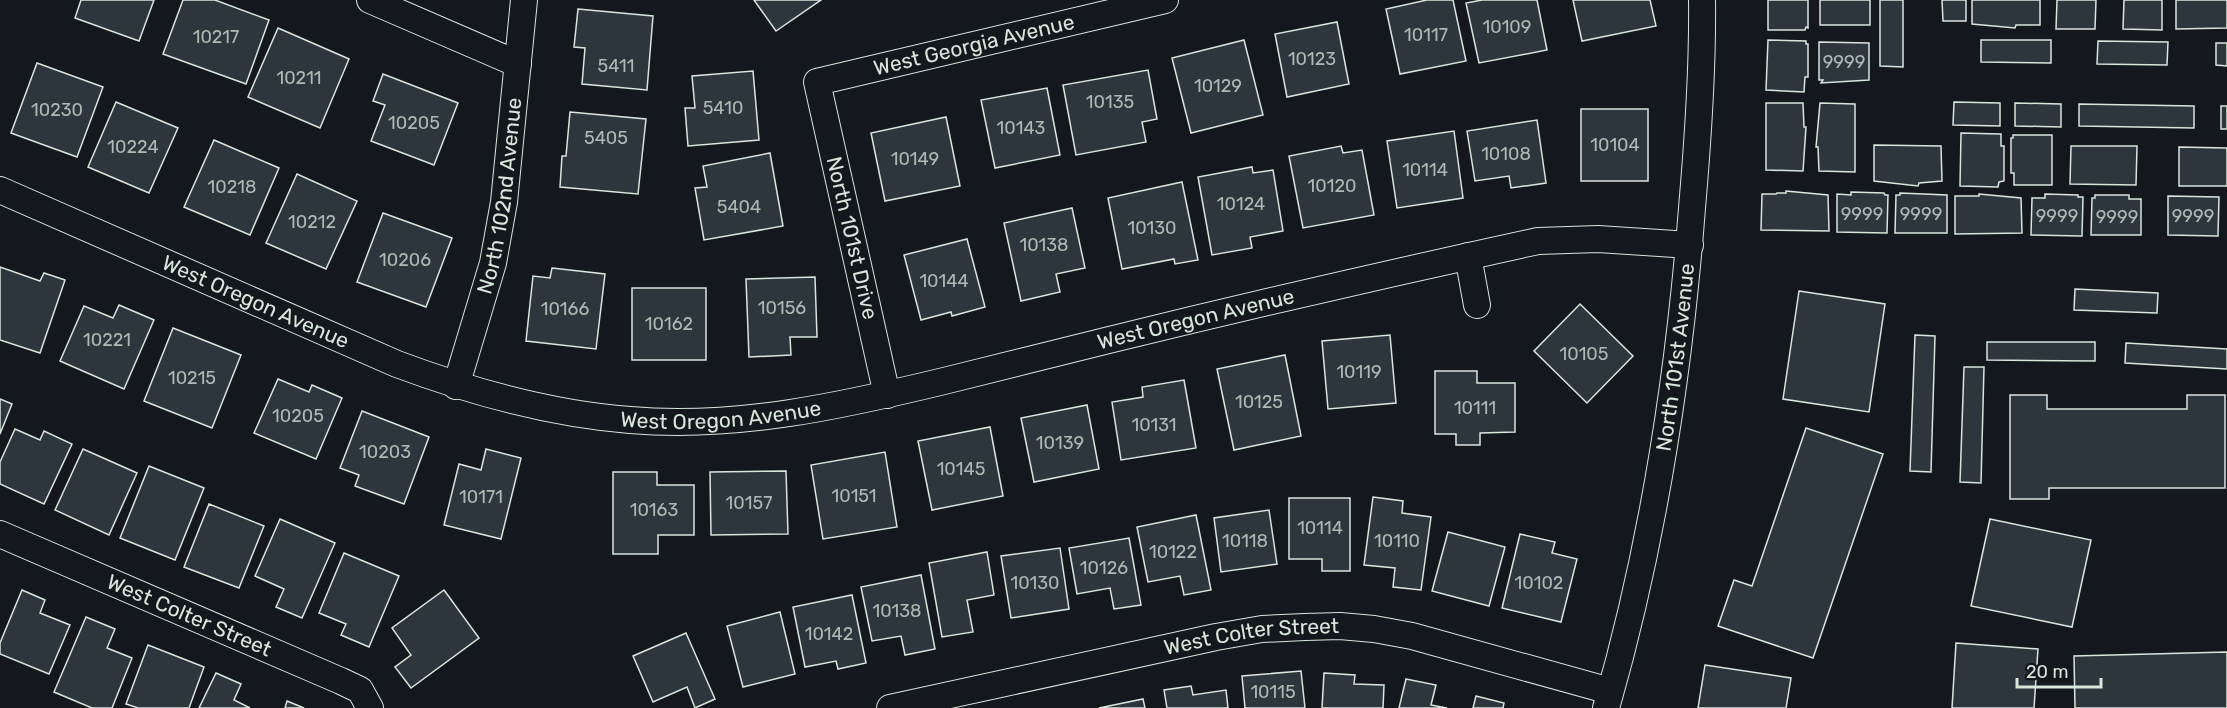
<svg xmlns="http://www.w3.org/2000/svg" width="2227" height="708" font-family="Rubik,sans-serif">
  <rect width="100%" height="100%" fill="#14181c"/>
  <g fill="#2c363c" stroke="#d8e6dc" stroke-width="1.5">
    <polygon points="81,0 154,0 139,41 75,18"/>
    <polygon points="183,0 215,0 269,20 246,84 163,54"/>
    <polygon points="754,0 821,0 776,31"/>
    <polygon points="1427,0 1453,0 1466,61 1400,74 1386,9"/>
    <polygon points="1482,0 1537,0 1547,50 1479,63 1466,3"/>
    <polygon points="1573,0 1650,0 1656,26 1582,41"/>
    <polygon points="1768,0 1808,0 1808,28 1806,27 1805,30 1768,30"/>
    <rect x="1820" y="0" width="50" height="25"/>
    <polygon points="1880,0 1903,0 1903,67 1880,66"/>
    <polygon points="1942,0 1966,0 1966,21 1943,21"/>
    <polygon points="1972,0 2040,0 2040,25 2016,25 2015,28 1972,24"/>
    <polygon points="2057,0 2096,0 2095,29 2056,29"/>
    <polygon points="2124,0 2162,0 2162,30 2123,29"/>
    <polygon points="2176,0 2227,0 2227,28 2176,29"/>
    <polygon points="578,9 653,16 647,90 582,84 585,48 574,47"/>
    <polygon points="1337,22 1349,84 1287,97 1275,34"/>
    <polygon points="278,28 349,59 320,128 248,97"/>
    <polygon points="1244,40 1263,115 1191,133 1172,58"/>
    <polygon points="1768,40 1806,41 1806,44 1808,44 1808,77 1805,77 1804,92 1766,90"/>
    <polygon points="1981,40 2051,40 2051,63 1981,62"/>
    <polygon points="2098,41 2168,42 2167,65 2097,64"/>
    <polygon points="1819,42 1869,43 1869,80 1821,83 1823,80 1819,80"/>
    <polygon points="2216,43 2227,43 2227,66 2216,65"/>
    <polygon points="37,63 103,87 77,157 11,133"/>
    <polygon points="1148,70 1157,119 1142,122 1146,142 1076,155 1063,85"/>
    <polygon points="753,71 759,140 688,146 685,108 695,108 692,76"/>
    <polygon points="383,74 458,103 434,165 371,141 385,105 373,101"/>
    <polygon points="1047,88 1060,155 995,168 981,100"/>
    <polygon points="116,102 178,128 149,193 88,167"/>
    <polygon points="1954,102 2000,103 2000,126 1953,125"/>
    <polygon points="1766,103 1803,103 1804,127 1806,127 1803,171 1766,170"/>
    <polygon points="1820,103 1855,104 1855,172 1819,171 1818,147 1816,147"/>
    <polygon points="2015,103 2061,104 2061,127 2015,126"/>
    <polygon points="2079,104 2194,106 2194,128 2079,126"/>
    <rect x="2221" y="106" width="6" height="23"/>
    <rect x="1581" y="109" width="67" height="72"/>
    <polygon points="570,112 646,119 638,194 560,187 562,156 566,156"/>
    <polygon points="946,117 960,186 885,201 871,133"/>
    <polygon points="1537,120 1546,183 1511,188 1509,176 1475,181 1467,131"/>
    <polygon points="1454,131 1463,198 1397,208 1387,141"/>
    <polygon points="1961,133 2001,134 2001,146 2004,146 2004,181 1999,182 1998,187 1960,186"/>
    <polygon points="2013,135 2052,135 2052,185 2014,185 2014,173 2011,173 2011,138 2013,138"/>
    <polygon points="214,140 279,168 250,235 184,207"/>
    <polygon points="1874,145 1941,146 1942,181 1919,183 1918,186 1874,181"/>
    <polygon points="1341,146 1343,153 1362,150 1374,215 1303,228 1289,156"/>
    <polygon points="2071,146 2137,146 2136,185 2070,184"/>
    <polygon points="2179,147 2227,148 2227,186 2179,186"/>
    <polygon points="770,153 783,226 704,240 695,188 707,187 703,166"/>
    <polygon points="1252,167 1253,173 1273,170 1283,231 1250,237 1252,248 1212,255 1198,177"/>
    <polygon points="297,174 357,201 326,269 266,243"/>
    <polygon points="1182,182 1198,260 1175,264 1174,259 1122,269 1108,198"/>
    <polygon points="1786,191 1828,195 1829,231 1761,230 1762,194 1776,194 1777,193 1786,193"/>
    <polygon points="1851,192 1884,193 1885,195 1888,195 1887,233 1837,232 1837,194 1851,195"/>
    <polygon points="1900,193 1947,195 1947,233 1895,233 1896,195 1900,195"/>
    <polygon points="1979,194 2021,198 2022,233 1955,234 1955,196 1979,196"/>
    <polygon points="2045,194 2078,195 2078,197 2083,197 2082,236 2031,235 2032,198 2045,198"/>
    <polygon points="2095,195 2129,195 2129,199 2141,199 2141,235 2091,235 2092,198 2095,198"/>
    <polygon points="2168,196 2219,197 2218,236 2168,235"/>
    <polygon points="1072,208 1085,268 1056,274 1060,292 1021,301 1004,223"/>
    <polygon points="383,213 452,238 426,307 357,282"/>
    <polygon points="967,239 985,307 952,316 951,312 921,320 904,255"/>
    <polygon points="0,267 40,281 44,273 65,280 40,353 0,340"/>
    <polygon points="552,268 605,274 596,349 526,341 533,276 550,278"/>
    <polygon points="815,277 817,337 790,337 791,355 749,357 746,279"/>
    <rect x="632" y="288" width="74" height="72"/>
    <polygon points="2075,289 2158,293 2157,313 2074,310"/>
    <polygon points="1799,291 1885,304 1869,412 1783,399"/>
    <polygon points="1580,304 1633,356 1587,403 1534,351"/>
    <polygon points="119,305 154,320 124,389 60,361 84,306 113,318"/>
    <polygon points="173,328 241,355 212,428 144,401"/>
    <polygon points="1390,335 1396,403 1328,409 1322,341"/>
    <polygon points="1915,335 1935,336 1931,472 1910,471"/>
    <polygon points="1987,342 2095,342 2095,361 1987,360"/>
    <polygon points="2126,343 2227,349 2227,369 2125,363"/>
    <polygon points="1285,355 1301,436 1234,450 1217,369"/>
    <polygon points="1964,367 1984,367 1981,483 1960,482"/>
    <polygon points="1435,371 1477,371 1477,383 1515,383 1515,432 1480,433 1480,445 1456,445 1456,434 1435,434"/>
    <polygon points="278,379 309,392 312,385 342,398 316,459 254,433"/>
    <polygon points="1184,380 1196,448 1121,460 1112,402 1143,397 1142,387"/>
    <polygon points="2010,395 2047,395 2047,409 2187,409 2187,395 2225,395 2225,488 2049,488 2049,499 2010,499"/>
    <polygon points="0,399 12,404 0,434"/>
    <polygon points="1087,405 1099,469 1034,482 1021,418"/>
    <polygon points="362,411 429,437 404,504 355,486 359,475 340,468"/>
    <polygon points="990,427 1003,496 932,510 918,441"/>
    <polygon points="1806,428 1883,454 1813,658 1718,626 1734,580 1752,586"/>
    <polygon points="15,429 40,440 44,431 72,444 44,504 0,484 0,462"/>
    <polygon points="83,449 137,473 109,535 55,510"/>
    <polygon points="486,449 521,458 501,539 444,525 459,464 481,470"/>
    <polygon points="885,452 897,527 823,539 811,465"/>
    <polygon points="149,466 204,488 175,560 120,538"/>
    <polygon points="786,471 788,534 711,535 710,472"/>
    <polygon points="613,472 657,472 657,485 694,485 694,535 658,535 658,554 613,554"/>
    <polygon points="1373,497 1403,501 1402,513 1431,517 1421,590 1393,587 1395,568 1364,565"/>
    <polygon points="1289,498 1350,498 1350,571 1322,571 1322,559 1289,559"/>
    <polygon points="209,504 264,526 239,588 184,567"/>
    <polygon points="1269,510 1277,564 1221,572 1214,518"/>
    <polygon points="1196,515 1211,590 1184,595 1180,576 1148,582 1137,527"/>
    <polygon points="280,519 335,543 302,618 276,607 284,589 255,576"/>
    <polygon points="1990,519 2091,540 2072,627 1971,606"/>
    <polygon points="1448,532 1505,547 1489,606 1432,591"/>
    <polygon points="1520,534 1555,542 1552,553 1577,559 1561,622 1502,608"/>
    <polygon points="1129,538 1141,605 1114,609 1110,588 1077,594 1069,548"/>
    <polygon points="1060,548 1069,609 1011,618 1001,556"/>
    <polygon points="987,552 994,595 967,600 973,632 942,637 929,563"/>
    <polygon points="344,553 399,576 369,647 341,635 346,624 319,613"/>
    <polygon points="921,575 935,649 905,655 901,636 872,641 861,587"/>
    <polygon points="22,590 45,600 40,613 70,625 49,674 0,654 0,643"/>
    <polygon points="444,590 479,638 411,688 395,667 411,655 392,628"/>
    <polygon points="852,595 866,663 838,669 836,661 805,667 793,607"/>
    <polygon points="780,612 795,674 743,687 727,626"/>
    <polygon points="86,617 115,629 107,648 132,658 112,708 92,708 54,692"/>
    <polygon points="686,633 715,699 695,708 687,687 653,702 633,656"/>
    <polygon points="1956,643 2038,649 2034,708 1952,708"/>
    <polygon points="148,645 204,667 189,708 138,708 126,704"/>
    <polygon points="2227,652 2227,708 2075,708 2074,656"/>
    <polygon points="1705,665 1791,678 1786,708 1698,708"/>
    <polygon points="1301,671 1305,708 1245,708 1242,676"/>
    <polygon points="216,673 241,684 234,700 250,708 199,708"/>
    <polygon points="1324,673 1355,675 1354,684 1384,685 1383,708 1322,708"/>
    <polygon points="1406,679 1436,685 1431,705 1447,708 1399,708"/>
    <polygon points="1191,686 1193,695 1226,690 1228,708 1167,708 1164,690"/>
    <polygon points="1476,696 1504,703 1503,708 1473,708"/>
    <polygon points="1143,699 1145,708 1099,708"/>
    <polygon points="287,701 304,708 285,708"/>
  </g>
  <g fill="none" stroke-linecap="round" stroke-linejoin="round">
    <g stroke="#d8e6dc" stroke-width="28">
      <g id="street">
        <polyline points="370,0 518,64"/>
        <path id="s1" d="M0,190L397,364C472,392 550,414 630,420C736,429 841,406 944,381C999,367 1054,354 1109,340C1252,305 1395,272 1538,241L1598,239L1690,245"/>
        <polyline points="1468,256 1477,305"/>
        <path id="s2" d="M456,386L493,263L504,202L524,0"/>
        <path id="s3" d="M887,395L817,82L1165,0"/>
        <path id="s4" d="M0,534L341,681L360,690L370,708"/>
        <path id="s5" d="M890,708L1216,637L1262,629L1305,627L1340,626L1374,629L1412,636L1610,691"/>
        <path id="s6" d="M1606,708C1653,545 1679,377 1692,208C1698,139 1703,70 1702,0"/>
      </g>
    </g>
    <use href="#street" stroke="#14181c" stroke-width="26"/>
  </g>
  <g text-anchor="middle" stroke-width="4.5" stroke-linejoin="round" paint-order="stroke">
    <g font-size="18" fill="#adbab4">
      <text x="1507" y="33">10109</text>
      <text x="1426" y="41">10117</text>
      <text x="216" y="43">10217</text>
      <text x="1312" y="65">10123</text>
      <text x="1844" y="68">9999</text>
      <text x="616" y="72">5411</text>
      <text x="299" y="84">10211</text>
      <text x="1218" y="92">10129</text>
      <text x="1110" y="108">10135</text>
      <text x="723" y="114">5410</text>
      <text x="57" y="116">10230</text>
      <text x="414" y="129">10205</text>
      <text x="1021" y="134">10143</text>
      <text x="606" y="144">5405</text>
      <text x="1615" y="151">10104</text>
      <text x="133" y="153">10224</text>
      <text x="1506" y="160">10108</text>
      <text x="915" y="165">10149</text>
      <text x="1425" y="176">10114</text>
      <text x="1332" y="192">10120</text>
      <text x="232" y="193">10218</text>
      <text x="1241" y="210">10124</text>
      <text x="739" y="213">5404</text>
      <text x="1862" y="220">9999</text>
      <text x="1921" y="220">9999</text>
      <text x="2057" y="222">9999</text>
      <text x="2193" y="222">9999</text>
      <text x="2117" y="223">9999</text>
      <text x="312" y="228">10212</text>
      <text x="1152" y="234">10130</text>
      <text x="1044" y="251">10138</text>
      <text x="405" y="266">10206</text>
      <text x="944" y="287">10144</text>
      <text x="782" y="314">10156</text>
      <text x="565" y="315">10166</text>
      <text x="669" y="330">10162</text>
      <text x="107" y="346">10221</text>
      <text x="1584" y="360">10105</text>
      <text x="1359" y="378">10119</text>
      <text x="192" y="384">10215</text>
      <text x="1259" y="408">10125</text>
      <text x="1475" y="414">10111</text>
      <text x="298" y="422">10205</text>
      <text x="1154" y="431">10131</text>
      <text x="1060" y="449">10139</text>
      <text x="385" y="458">10203</text>
      <text x="961" y="475">10145</text>
      <text x="854" y="502">10151</text>
      <text x="481" y="503">10171</text>
      <text x="749" y="509">10157</text>
      <text x="654" y="516">10163</text>
      <text x="1320" y="534">10114</text>
      <text x="1245" y="547">10118</text>
      <text x="1397" y="547">10110</text>
      <text x="1173" y="558">10122</text>
      <text x="1104" y="574">10126</text>
      <text x="1035" y="589">10130</text>
      <text x="1539" y="589">10102</text>
      <text x="897" y="617">10138</text>
      <text x="829" y="640">10142</text>
      <text x="1273" y="698">10115</text>
    </g>
    <g font-size="21" fill="#d8e6dc" stroke="#14181c">
      <text dy="7" stroke="none"><textPath href="#s3" startOffset="482">West Georgia Avenue</textPath></text>
      <text dy="7" stroke="none"><textPath href="#s2" startOffset="196">North 102nd Avenue</textPath></text>
      <text transform="translate(852 238) rotate(77)" y="7">North 101st Drive</text>
      <text dy="7" stroke="none"><textPath href="#s1" startOffset="279">West Oregon Avenue</textPath></text>
      <text dy="7" stroke="none"><textPath href="#s1" startOffset="1251">West Oregon Avenue</textPath></text>
      <text dy="7" stroke="none"><textPath href="#s6" startOffset="358">North 101st Avenue</textPath></text>
      <text dy="7" stroke="none"><textPath href="#s1" startOffset="765">West Oregon Avenue</textPath></text>
      <text dy="7" stroke="none"><textPath href="#s4" startOffset="206">West Colter Street</textPath></text>
      <text dy="7" stroke="none"><textPath href="#s5" startOffset="369">West Colter Street</textPath></text>
    </g>
  </g>
  <path d="M2017 678v9h84v-9" fill="none" stroke="#d8e6dc" stroke-width="3"/>
  <text x="2026" y="678" font-size="18" fill="#d8e6dc" stroke="#14181c" stroke-width="4.5" paint-order="stroke">20 m</text>
</svg>
